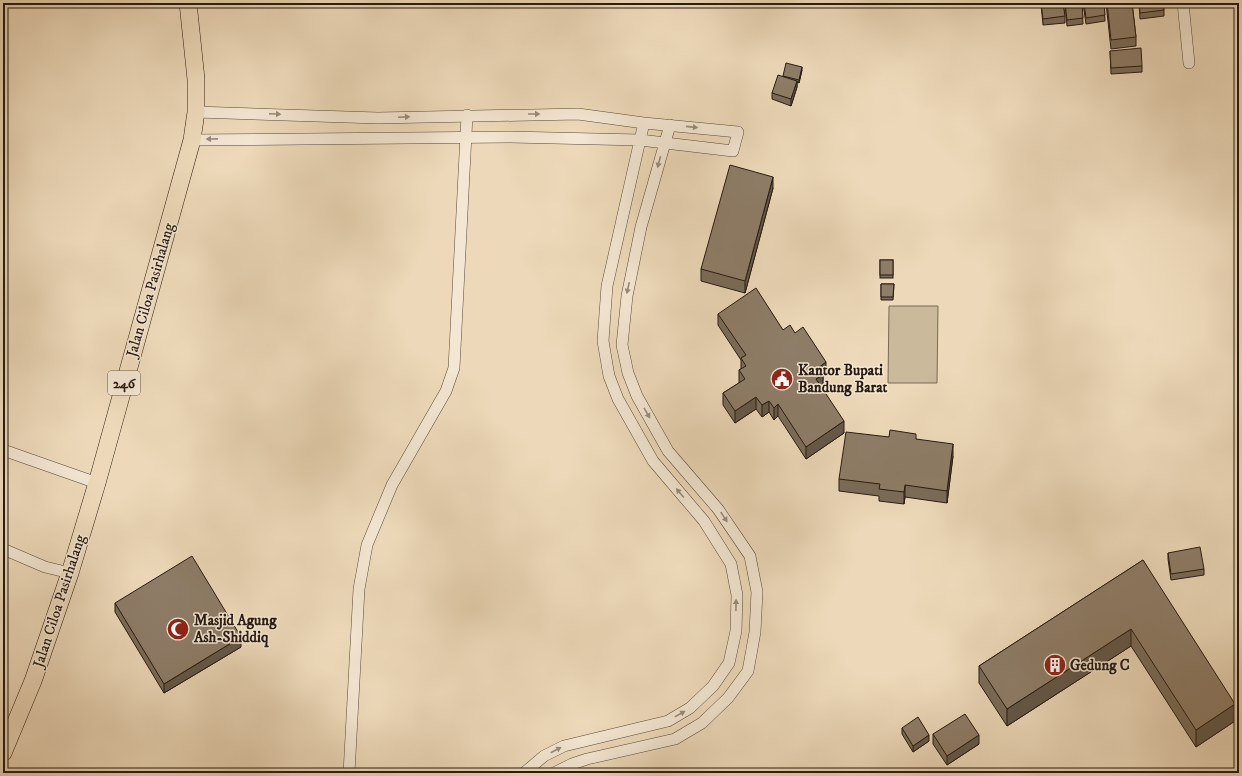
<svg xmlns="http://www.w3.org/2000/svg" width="1242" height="776" font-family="'IM FELL DW Pica',serif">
  <rect width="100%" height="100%" fill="#edd9b9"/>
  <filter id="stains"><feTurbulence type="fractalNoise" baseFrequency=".005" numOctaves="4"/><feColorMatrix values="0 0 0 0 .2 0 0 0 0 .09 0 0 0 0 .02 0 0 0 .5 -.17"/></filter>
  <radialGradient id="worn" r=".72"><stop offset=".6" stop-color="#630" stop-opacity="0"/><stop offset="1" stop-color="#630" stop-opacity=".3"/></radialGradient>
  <polygon fill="#cbb99c" stroke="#796a56" points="889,306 938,306 937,383 888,383"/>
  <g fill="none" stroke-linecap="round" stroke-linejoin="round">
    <g stroke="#584a3b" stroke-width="12">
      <g id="street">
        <polyline points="1183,3 1189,63"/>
        <polyline points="196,112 378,118 578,114 644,123 738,132 733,151 640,140 644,123"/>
        <polyline points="192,140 510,137 640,140 607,286 603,341 609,376 618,399 653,461 704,521 731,564 737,595 736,631 729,663 713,686 690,708 668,721 564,746 544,756 524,773"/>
        <polyline points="3,450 97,483"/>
        <polyline points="3,549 45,567 70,573"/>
        <polyline points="349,773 359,589 367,545 392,485 446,391 454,368 467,115"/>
        <polyline points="554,773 572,764 587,759 675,739 702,723 728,698 748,671 755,632 757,592 750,556 718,509 668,451 637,396 628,373 622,345 627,296 641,227 670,125"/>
      </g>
    </g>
    <g stroke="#271a11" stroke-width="18">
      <polyline id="primary" points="3,753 33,681 70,573 97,483 192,140 196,112 196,79 188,3"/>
    </g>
    <use href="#street" stroke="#f3e6d2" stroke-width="11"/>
    <use href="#primary" stroke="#edd9b9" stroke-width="17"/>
  </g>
  <g fill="#7a6c59" stroke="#271a11">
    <polygon points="1041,3 1063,3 1065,16 1065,23 1043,25"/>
    <polygon points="1065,3 1082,3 1083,24 1067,26"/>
    <polygon points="1083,3 1104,3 1105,21 1086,24"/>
    <polygon points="1106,3 1132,3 1136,37 1136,46 1111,49"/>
    <polygon points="1139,3 1163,3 1164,10 1164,16 1140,19"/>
    <polygon points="1110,51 1142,66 1142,72 1111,74"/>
    <polygon points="802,70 799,83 797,82 797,87 791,106 772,99 772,93 783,77 783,76"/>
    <polygon points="773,188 745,293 701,281 701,269"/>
    <rect x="880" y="260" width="13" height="18"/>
    <polygon points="881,284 894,284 893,300 881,300"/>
    <polygon points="718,314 795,333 826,374 823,376 823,387 822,387 844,433 806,459 778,416 774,420 769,412 762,417 756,409 735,423 723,405 723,393 739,383 739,370 741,369 741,360 718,325"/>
    <polygon points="889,437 916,439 953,456 947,503 905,497 904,504 879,501 879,496 839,491 839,479"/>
    <polygon points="1168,553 1204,569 1204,575 1171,580 1168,559"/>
    <polygon points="1143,560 1235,721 1196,747 1131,646 1007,726 979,683 979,666"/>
    <polygon points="115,603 241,647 164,693 115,612"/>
    <polygon points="902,728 929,741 913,752 902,734"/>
    <polygon points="933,734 979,744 947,765 933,744"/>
  </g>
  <g fill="#635849" stroke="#271a11">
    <polygon points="802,67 802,70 799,83 799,80"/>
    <polygon points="797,81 797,87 791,106 791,99"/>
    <polygon points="773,177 773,188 745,293 745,281"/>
    <polygon points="826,362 826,374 823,376 823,387 816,391 816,379 818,368"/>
    <polygon points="756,397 756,409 735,423 735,411"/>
    <polygon points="769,401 769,412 762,417 762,405"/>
    <polygon points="778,404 778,416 774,420 774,408"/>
    <polygon points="844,421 844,433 806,459 806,447"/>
    <polygon points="953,444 953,456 947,503 947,491"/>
    <polygon points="905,485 905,497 904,504 904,492"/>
    <polygon points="1131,629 1131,646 1007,726 1007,709"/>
    <polygon points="241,637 241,647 164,693 164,684"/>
    <polygon points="1235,704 1235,721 1196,747 1196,730"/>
    <polygon points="929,735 929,741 913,752 913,746"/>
    <polygon points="979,735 979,744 947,765 947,756"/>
  </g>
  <g fill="#8e7d68" stroke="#271a11">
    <polygon points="1041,3 1063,3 1065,16 1043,19"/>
    <polygon points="1065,3 1082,3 1083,18 1067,20"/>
    <polygon points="1084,3 1104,3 1105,15 1086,18"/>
    <polygon points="1107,3 1132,3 1136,37 1111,40"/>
    <polygon points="1139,3 1163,3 1164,10 1140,13"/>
    <polygon points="1141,48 1142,66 1111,68 1110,51"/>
    <polygon points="786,63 802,67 799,80 783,76"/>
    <polygon points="778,75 797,81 791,99 772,93"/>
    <polygon points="730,165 773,177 745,281 701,269"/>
    <rect x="880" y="260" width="13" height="15"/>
    <polygon points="881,284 894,284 893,297 881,297"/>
    <polygon points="756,288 783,330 790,325 795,333 803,327 826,362 818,368 823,375 816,379 844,421 806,447 778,404 774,408 769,401 762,405 756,397 735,411 723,393 745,379 739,370 746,366 741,358 746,355 718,314"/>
    <polygon points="890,430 916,434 916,439 953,444 947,491 905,485 904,492 879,489 880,484 839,479 846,432 889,437"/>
    <polygon points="1200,547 1204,569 1171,574 1168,553"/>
    <polygon points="192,556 241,637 164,684 115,603"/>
    <polygon points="1143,560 1235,704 1196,730 1131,629 1007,709 979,666"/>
    <polygon points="965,714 979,735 947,756 933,734"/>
    <polygon points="918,717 929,735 913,746 902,728"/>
  </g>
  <defs><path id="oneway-solid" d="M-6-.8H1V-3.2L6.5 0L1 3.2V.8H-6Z"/></defs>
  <g fill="#978a7b">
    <use href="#oneway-solid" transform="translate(275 114) rotate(2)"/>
    <use href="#oneway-solid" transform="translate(534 114)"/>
    <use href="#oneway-solid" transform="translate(404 117) rotate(-2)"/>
    <use href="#oneway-solid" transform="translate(692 127) rotate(6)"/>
    <use href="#oneway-solid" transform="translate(212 139) rotate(179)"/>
    <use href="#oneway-solid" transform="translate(659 162) rotate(105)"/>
    <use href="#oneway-solid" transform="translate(628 288) rotate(102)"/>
    <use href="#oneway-solid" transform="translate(647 413) rotate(60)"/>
    <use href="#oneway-solid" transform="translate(680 493) rotate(-130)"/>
    <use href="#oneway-solid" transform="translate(724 517) rotate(57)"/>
    <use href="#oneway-solid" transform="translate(736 605) rotate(-89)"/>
    <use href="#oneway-solid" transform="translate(680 714) rotate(-29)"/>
    <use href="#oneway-solid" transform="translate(556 750) rotate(-28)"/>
  </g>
  <defs>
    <g id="civic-disc" transform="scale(1.15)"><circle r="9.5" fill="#8f2418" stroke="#f3e6d2"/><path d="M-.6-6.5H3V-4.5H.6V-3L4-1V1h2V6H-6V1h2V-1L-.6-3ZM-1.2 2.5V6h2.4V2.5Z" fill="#fff"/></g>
    <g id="mosque-disc" transform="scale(1.15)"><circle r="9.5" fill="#8f2418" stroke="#f3e6d2"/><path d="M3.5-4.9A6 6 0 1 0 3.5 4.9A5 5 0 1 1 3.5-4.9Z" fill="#fff"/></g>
    <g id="building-disc" transform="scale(1.15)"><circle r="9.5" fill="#8f2418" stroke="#f3e6d2"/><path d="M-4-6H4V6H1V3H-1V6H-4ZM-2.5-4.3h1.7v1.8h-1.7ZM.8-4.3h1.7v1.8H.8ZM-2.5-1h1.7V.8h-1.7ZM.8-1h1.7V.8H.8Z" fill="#fff"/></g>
  </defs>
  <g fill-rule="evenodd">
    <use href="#civic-disc" x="782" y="379"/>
    <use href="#mosque-disc" x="178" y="629"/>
    <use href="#building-disc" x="1055" y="665"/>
  </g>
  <g text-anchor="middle" stroke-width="3" stroke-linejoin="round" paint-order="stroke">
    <rect fill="#f3e6d2" stroke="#64574b" stroke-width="1" x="108" y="371" width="32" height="24" rx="3"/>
    <g font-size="14" font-weight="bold" fill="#271a11">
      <text x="124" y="388">246</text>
    </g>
    <g font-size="15" fill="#271a11" stroke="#f3e6d2">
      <text transform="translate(150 290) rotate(-74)" y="5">Jalan Ciloa Pasirhalang</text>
      <text transform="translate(59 601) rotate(-72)" y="5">Jalan Ciloa Pasirhalang</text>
    </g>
    <g font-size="15" font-weight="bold" fill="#271a11" stroke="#f3e6d2" text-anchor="start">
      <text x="798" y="375">Kantor Bupati<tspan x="798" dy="17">Bandung Barat</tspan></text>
      <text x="194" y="625">Masjid Agung<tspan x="194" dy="17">Ash-Shiddiq</tspan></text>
      <text x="1070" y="670">Gedung C</text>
    </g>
  </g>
  <rect width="1242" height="776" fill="none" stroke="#edd9b9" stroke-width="16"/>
  <rect x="4" y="4" width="1234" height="768" fill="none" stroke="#271a11" stroke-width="2"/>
  <rect x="8" y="8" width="1226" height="760" fill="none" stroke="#271a11"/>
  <rect width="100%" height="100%" filter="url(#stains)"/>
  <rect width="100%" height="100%" fill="url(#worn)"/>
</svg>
